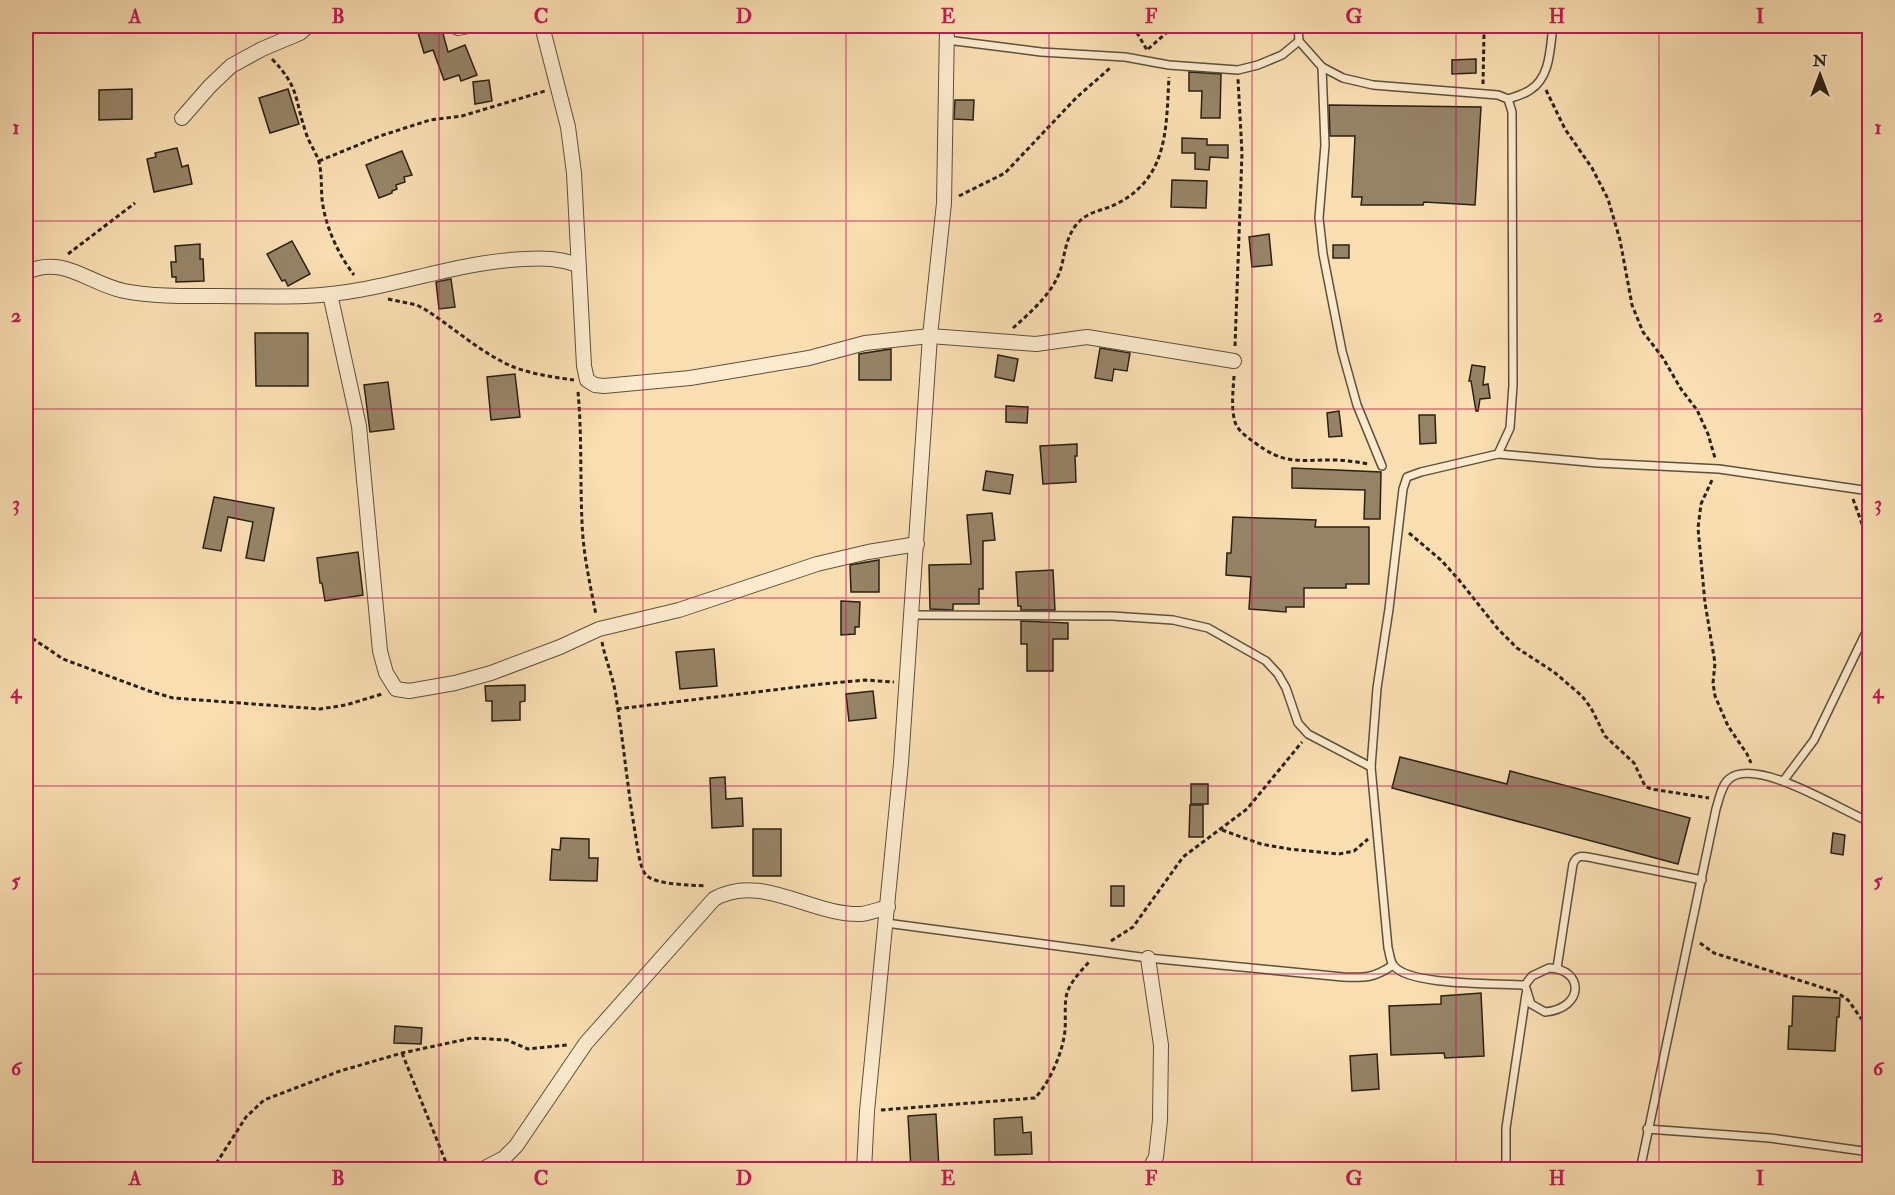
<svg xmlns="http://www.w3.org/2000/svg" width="1895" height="1195" font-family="'IM FELL Double Pica',serif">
  <rect width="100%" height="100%" fill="#f9deb2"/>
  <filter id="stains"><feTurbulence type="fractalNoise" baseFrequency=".00333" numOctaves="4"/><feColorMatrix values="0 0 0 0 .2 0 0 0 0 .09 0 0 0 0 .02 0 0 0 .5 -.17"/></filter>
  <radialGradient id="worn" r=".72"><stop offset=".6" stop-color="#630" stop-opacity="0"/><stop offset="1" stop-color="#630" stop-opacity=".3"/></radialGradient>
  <g fill="#968366" stroke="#2a2014" stroke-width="1.5">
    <polygon points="416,26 441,26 448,52 465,45 477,75 461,81 459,75 444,80 433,50 424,53"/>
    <polygon points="1476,59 1476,73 1452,74 1452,60"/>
    <polygon points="1189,72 1221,74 1220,118 1201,118 1202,91 1189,91"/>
    <polygon points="489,80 492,101 475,104 473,82"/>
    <polygon points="132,89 132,119 99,120 99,90"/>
    <polygon points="288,89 299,124 270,133 259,98"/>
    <polygon points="955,100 974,100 973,120 954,119"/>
    <polygon points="1329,105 1481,107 1475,205 1424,202 1423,205 1361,205 1362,197 1352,197 1355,136 1330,136"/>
    <polygon points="1182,138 1207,139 1207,145 1228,145 1228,158 1210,157 1209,170 1195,169 1195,153 1182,153"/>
    <polygon points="177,148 182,167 188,165 192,184 154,192 147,159 156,157 155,153"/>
    <polygon points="402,151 412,175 404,177 405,182 396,185 397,189 392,191 392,193 379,198 366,165"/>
    <polygon points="1172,180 1207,181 1206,208 1171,207"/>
    <polygon points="1269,234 1272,265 1252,267 1249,237"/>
    <polygon points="292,241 310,274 288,286 285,280 282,281 267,254"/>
    <polygon points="200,244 200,259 203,259 204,281 176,282 176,277 172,277 171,262 176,262 175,246"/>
    <rect x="1333" y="245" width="16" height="13"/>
    <polygon points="451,279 455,307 439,309 436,282"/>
    <polygon points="255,333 308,333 308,386 256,386"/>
    <polygon points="1100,348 1130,353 1127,371 1114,369 1112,381 1095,378"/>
    <polygon points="891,349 891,380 859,380 859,354"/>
    <polygon points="998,355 1018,359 1014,381 995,377"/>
    <polygon points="1472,365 1485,367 1483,385 1488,384 1490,398 1480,399 1478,411 1476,411 1471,381 1469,381"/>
    <polygon points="515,374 520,417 491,420 487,377"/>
    <polygon points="388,382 394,429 370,432 364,385"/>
    <polygon points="1006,406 1028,407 1027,423 1006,422"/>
    <polygon points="1339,411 1342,436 1329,437 1327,413"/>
    <polygon points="1419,415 1435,415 1436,443 1420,444"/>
    <polygon points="1077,444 1077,456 1075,456 1076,482 1043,484 1040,446"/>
    <polygon points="1292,468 1381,472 1380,519 1364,519 1365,490 1292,488"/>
    <polygon points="986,471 1013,475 1010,494 983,490"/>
    <polygon points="214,497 274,508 264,561 246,558 253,522 228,517 221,551 203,548"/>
    <polygon points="992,513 995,540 983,541 983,589 979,589 979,604 953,604 953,610 930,609 929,565 971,564 967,515"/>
    <polygon points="1233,517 1316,520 1315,527 1369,527 1369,584 1346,584 1346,588 1304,588 1304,607 1286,607 1286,612 1249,609 1251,577 1226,575 1227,553 1231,553"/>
    <polygon points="358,552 363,595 325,601 322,583 320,583 317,558"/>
    <polygon points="879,560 879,592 851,592 850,565"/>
    <polygon points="1053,570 1055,610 1021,610 1021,606 1018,606 1016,572"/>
    <polygon points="841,601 860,602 859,627 855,627 855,634 841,635"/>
    <polygon points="1021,621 1068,623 1068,639 1053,639 1053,671 1027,671 1027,644 1021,644"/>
    <polygon points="714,649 717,686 680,689 676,652"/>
    <polygon points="525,685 525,701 520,702 520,720 492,721 492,701 486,701 485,686"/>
    <polygon points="873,691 876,718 849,721 846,694"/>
    <polygon points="1400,757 1507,784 1510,771 1690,818 1678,864 1392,788"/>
    <polygon points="725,777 726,799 742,798 743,826 712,828 710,778"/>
    <rect x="1191" y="784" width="17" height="20"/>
    <polygon points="1190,805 1203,805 1203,837 1189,837"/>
    <rect x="753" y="829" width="28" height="47"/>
    <polygon points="1833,833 1845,835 1843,855 1831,853"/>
    <polygon points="561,838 589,839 589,858 598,858 597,881 550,880 552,849 560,850"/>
    <rect x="1111" y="886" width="13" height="20"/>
    <polygon points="1481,993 1484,1056 1445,1058 1444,1053 1391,1055 1389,1006 1441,1004 1441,996"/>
    <polygon points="1793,996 1840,998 1839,1017 1837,1017 1835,1051 1788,1049 1789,1026 1792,1026"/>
    <polygon points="395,1026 422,1028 421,1044 394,1043"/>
    <polygon points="1377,1054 1379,1089 1352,1091 1350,1056"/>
    <polygon points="936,1114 939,1170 911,1170 908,1116"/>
    <polygon points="1022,1117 1023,1133 1031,1132 1032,1154 995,1155 994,1119"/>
  </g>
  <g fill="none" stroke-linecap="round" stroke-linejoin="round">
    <g stroke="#5e503c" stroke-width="10">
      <g id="lane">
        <path d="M1298,26L1299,41L1322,67L1343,78L1373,85L1498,95L1508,99L1512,112L1513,385L1510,428L1498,454L1421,472L1407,477L1403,489L1389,609L1377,688L1371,767L1388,948C1390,954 1390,962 1394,966C1410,986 1497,983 1525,985"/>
        <polyline points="947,40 1041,52 1125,57 1169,65 1238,70 1258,65 1282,55 1299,41"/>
        <polyline points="1322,67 1325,145 1319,218 1323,254 1342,351 1357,405 1382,466"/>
        <path d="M1508,99C1515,97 1524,94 1530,90C1551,77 1550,47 1553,26"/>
        <polyline points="1498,454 1598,463 1719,469 1870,491"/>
        <polyline points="910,615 1112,616 1173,620 1208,628 1266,661 1278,674 1286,688 1298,723 1308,734 1371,767"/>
        <polyline points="1784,780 1814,740 1870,624"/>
        <path d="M886,923L1148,958L1343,977C1365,978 1374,978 1393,965"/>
        <path d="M1549,968C1584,969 1585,1008 1545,1012L1531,1004L1525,985L1532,976Z"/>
        <path d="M1557,968L1573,864C1577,854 1583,856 1593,858L1702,880"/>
        <polyline points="1647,1129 1770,1138 1870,1152"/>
        <polyline points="1506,1170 1506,1128 1526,994"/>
        <path d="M1640,1170L1716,809C1719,800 1721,786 1729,779C1756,756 1840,810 1870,822"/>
      </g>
    </g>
    <g stroke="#5e503c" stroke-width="16">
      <g id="street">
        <polyline points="455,26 458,28 469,26"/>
        <polyline points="542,26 568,127 574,173 584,366 587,380 595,385 604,386 690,378 809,358 865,343 930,336 1036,344 1087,337 1234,361"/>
        <polyline points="182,118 210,86 231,66 262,49 300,33 308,26"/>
        <path d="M26,272C65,255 87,283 124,291C155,297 188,296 219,296C248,296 277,297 305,296C379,294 450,262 524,259C544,258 559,258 578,265"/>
        <polyline points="330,294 359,426 380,651 386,673 396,689 409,691 455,683 491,673 560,647 599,629 679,610 817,564 868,552 917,544"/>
        <polyline points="1148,958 1161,1045 1160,1120 1156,1157 1149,1170"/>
        <path d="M481,1170L504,1158L516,1146L586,1043L714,899C761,872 812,916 861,914C870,913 880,909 888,907"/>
        <polyline points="864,1170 867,1111 901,763 930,336 944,203 947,26"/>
      </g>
    </g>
    <g stroke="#2a2014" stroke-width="3" stroke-dasharray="4.5 3" stroke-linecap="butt">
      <polyline points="1133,26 1147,50"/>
      <polyline points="1148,49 1174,26"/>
      <path d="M272,59C300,88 294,98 306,133C309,143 316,152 319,162C322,174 321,187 322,199C325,226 338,254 354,275"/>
      <polyline points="1483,84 1484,33 1487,26"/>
      <polyline points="1546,90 1565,129 1592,168 1608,199 1620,240 1632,305 1643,332 1663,358 1681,389 1697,410 1708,434 1715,458"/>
      <polyline points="319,161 380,136 430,120 462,116 545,91"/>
      <polyline points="959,196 1005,173 1076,98 1110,68"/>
      <polyline points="68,254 135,203"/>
      <path d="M388,299L417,305L426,310C454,328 480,352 511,366C531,374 552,377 574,380"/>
      <path d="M1013,328C1031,312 1054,292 1061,268C1065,253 1066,238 1076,225C1088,210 1105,211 1120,202C1169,175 1166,126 1169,77"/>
      <polyline points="1235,346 1242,153 1238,79"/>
      <path d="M1234,376C1233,391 1231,408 1235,422C1238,431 1247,437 1254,442C1284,465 1298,460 1332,460C1345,460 1357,462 1369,464"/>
      <path d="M578,392C582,435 580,479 582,522C583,553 590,584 596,615"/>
      <polyline points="1712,480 1701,504 1698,528 1705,603 1715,663 1713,683 1715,696 1728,726 1747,754 1751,763"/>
      <polyline points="1853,499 1870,546"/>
      <polyline points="1409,533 1442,561 1459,580 1498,629 1517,648 1554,672 1582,696 1591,708 1605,736 1634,763 1645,786 1651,789 1709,798"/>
      <polyline points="26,634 63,659 149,691 173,698 320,709 346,705 382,694"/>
      <path d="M602,642C605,658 612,674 615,691C623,737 627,785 635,832C637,842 639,869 647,876C658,885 692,885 706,886"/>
      <polyline points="617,709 822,684 865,680 894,682"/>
      <polyline points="1222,830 1261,844 1289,849 1339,854 1354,851 1368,839"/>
      <polyline points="1111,941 1133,927 1183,857 1247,809 1302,742"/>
      <polyline points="1700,943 1714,953 1836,992 1848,1000 1863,1021 1870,1025"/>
      <polyline points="402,1053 449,1170"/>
      <path d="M881,1110L1035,1098C1050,1082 1063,1052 1065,1030C1066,1018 1064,1004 1067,993C1071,981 1081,971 1089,962"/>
      <polyline points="212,1170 246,1117 264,1100 340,1071 402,1053 472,1038 507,1040 528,1049 567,1045"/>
    </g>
    <use href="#lane" stroke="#fbeacd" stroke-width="7"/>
    <use href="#street" stroke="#fbeacd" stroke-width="14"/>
  </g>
  <path fill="none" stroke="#c2185b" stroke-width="1.5" stroke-opacity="0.55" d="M236,26V1170M439,26V1170M643,26V1170M846,26V1170M1049,26V1170M1252,26V1170M1456,26V1170M1659,26V1170M26,221H1870M26,409H1870M26,598H1870M26,786H1870M26,974H1870"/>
  <rect width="1895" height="1195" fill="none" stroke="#f9deb2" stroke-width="66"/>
  <g transform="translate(1820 75)" stroke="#fbeacd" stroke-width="4.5" paint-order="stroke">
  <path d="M0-4.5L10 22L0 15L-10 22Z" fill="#2a2014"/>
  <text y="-9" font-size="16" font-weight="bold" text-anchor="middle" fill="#2a2014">N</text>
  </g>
  <rect x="33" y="33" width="1829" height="1129" fill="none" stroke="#c2185b" stroke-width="2"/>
  <g font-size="20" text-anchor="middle" font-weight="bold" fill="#c2185b">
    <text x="135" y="23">A</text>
    <text x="338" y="23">B</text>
    <text x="541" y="23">C</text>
    <text x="744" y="23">D</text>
    <text x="948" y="23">E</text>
    <text x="1151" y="23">F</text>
    <text x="1354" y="23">G</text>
    <text x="1557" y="23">H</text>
    <text x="1760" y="23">I</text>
    <text x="16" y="134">1</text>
    <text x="1878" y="134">1</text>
    <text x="16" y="322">2</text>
    <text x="1878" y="322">2</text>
    <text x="16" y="510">3</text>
    <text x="1878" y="510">3</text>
    <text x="16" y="698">4</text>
    <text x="1878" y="698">4</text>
    <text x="16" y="887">5</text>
    <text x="1878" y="887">5</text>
    <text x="16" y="1075">6</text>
    <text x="1878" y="1075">6</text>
    <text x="135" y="1185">A</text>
    <text x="338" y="1185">B</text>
    <text x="541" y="1185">C</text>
    <text x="744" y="1185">D</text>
    <text x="948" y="1185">E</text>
    <text x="1151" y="1185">F</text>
    <text x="1354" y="1185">G</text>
    <text x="1557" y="1185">H</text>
    <text x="1760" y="1185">I</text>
  </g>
  <rect width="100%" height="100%" filter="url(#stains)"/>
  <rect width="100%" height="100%" fill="url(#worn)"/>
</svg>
